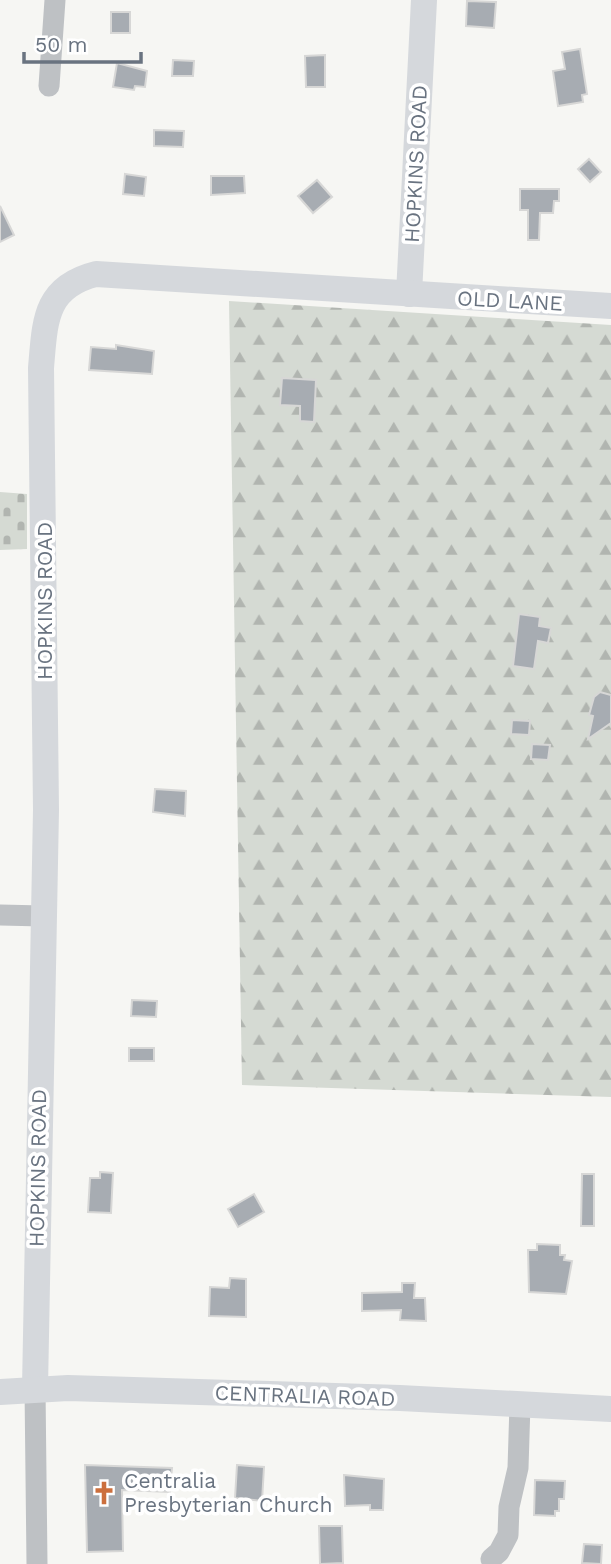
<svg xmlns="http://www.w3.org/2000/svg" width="611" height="1564" font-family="'Work Sans',sans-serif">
  <defs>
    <pattern id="forest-firs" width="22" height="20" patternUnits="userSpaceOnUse" patternTransform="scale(1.75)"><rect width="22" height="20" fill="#d5dad3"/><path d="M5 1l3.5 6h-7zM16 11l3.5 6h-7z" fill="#b1b5b0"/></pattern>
    <pattern id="cemetery-stones" width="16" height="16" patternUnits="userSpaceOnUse" patternTransform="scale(1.75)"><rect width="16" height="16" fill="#d5dad3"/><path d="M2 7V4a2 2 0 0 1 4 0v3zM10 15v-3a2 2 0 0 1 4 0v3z" fill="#b1b5b0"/></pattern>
  </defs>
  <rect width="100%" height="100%" fill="#f6f6f3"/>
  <polygon fill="url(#forest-firs)" points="229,301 611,325 611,1097 242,1085"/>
  <polygon fill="url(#cemetery-stones)" points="0,492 27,494 27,549 0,550"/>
  <g fill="#a7acb2" stroke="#d7d7d6" stroke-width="2">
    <polygon points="467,1 496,2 494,28 466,26"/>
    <rect x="111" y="12" width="19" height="21"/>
    <polygon points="580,49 587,94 582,95 583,102 558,106 553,71 565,69 562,52"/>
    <polygon points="325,55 325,87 306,87 305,56"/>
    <polygon points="173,60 194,61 193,76 172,76"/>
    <polygon points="117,63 147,71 145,87 135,86 134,90 113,87"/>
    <polygon points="154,130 184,131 183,147 154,146"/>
    <polygon points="589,159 601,172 590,182 578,169"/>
    <polygon points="125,174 146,177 144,196 123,194"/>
    <polygon points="211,176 244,176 245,193 211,195"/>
    <polygon points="317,180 332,197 313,213 298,196"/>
    <polygon points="520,189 559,189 559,201 554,201 553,213 540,213 539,240 528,240 528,210 520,210"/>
    <polygon points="0,206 14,235 0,242"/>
    <polygon points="116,345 154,351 152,374 89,370 91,347 116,349"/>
    <polygon points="282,378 316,380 314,422 300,421 300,406 280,405"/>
    <polygon points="519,614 540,617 539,626 551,628 548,643 538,641 534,669 513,666"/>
    <polygon points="600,692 611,695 611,723 588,739 593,716 589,715 594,697"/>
    <polygon points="512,720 530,721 529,735 511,734"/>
    <polygon points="532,744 550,745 548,760 531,759"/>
    <polygon points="155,789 186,791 185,816 153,812"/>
    <polygon points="132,1000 157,1001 156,1017 131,1016"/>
    <rect x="129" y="1048" width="25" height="13"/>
    <polygon points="100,1172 113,1173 111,1213 88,1212 90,1178 100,1178"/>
    <polygon points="582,1174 594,1174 594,1226 581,1226"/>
    <polygon points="254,1194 264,1212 238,1227 228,1209"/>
    <polygon points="537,1244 560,1245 560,1255 565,1255 564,1260 572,1261 566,1294 529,1292 528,1250 537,1250"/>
    <polygon points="230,1278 246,1279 246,1317 209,1316 210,1287 229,1288"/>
    <polygon points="402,1283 415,1283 414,1298 425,1298 426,1321 400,1320 401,1310 362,1311 362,1293 402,1292"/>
    <polygon points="85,1465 172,1468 170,1492 122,1490 123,1551 87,1552"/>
    <polygon points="237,1465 264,1467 262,1501 235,1498"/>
    <polygon points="344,1475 384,1479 383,1510 370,1510 370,1505 345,1506"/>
    <polygon points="535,1480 565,1481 564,1499 559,1499 559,1511 555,1511 555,1516 534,1515"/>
    <polygon points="319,1526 342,1526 343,1563 320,1564"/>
    <polygon points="584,1544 602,1545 601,1564 582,1563"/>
  </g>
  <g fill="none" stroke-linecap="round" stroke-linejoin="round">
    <g stroke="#bec1c4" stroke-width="21">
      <polyline points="49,86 55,0"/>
      <polyline points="0,915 43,916"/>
      <polyline points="35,1388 37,1564"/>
      <polyline points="491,1559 499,1552 508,1535 509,1507 518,1468 520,1404"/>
    </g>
    <g stroke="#d5d8dc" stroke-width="26">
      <polyline points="409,294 424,0"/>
      <path d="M35,1388L46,810L41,368C45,322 44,287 96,274L611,306"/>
      <polyline points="0,1392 68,1388 400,1398 611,1409"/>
    </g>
  </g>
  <defs>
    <g id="church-bare" transform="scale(1.89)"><path d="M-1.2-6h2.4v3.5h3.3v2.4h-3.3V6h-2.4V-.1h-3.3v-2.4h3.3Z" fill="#cc6f3d" stroke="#fff" stroke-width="2.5" paint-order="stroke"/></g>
  </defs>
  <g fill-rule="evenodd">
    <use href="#church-bare" x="104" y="1493"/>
  </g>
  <g text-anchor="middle" stroke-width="7" stroke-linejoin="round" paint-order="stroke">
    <g font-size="21" fill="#697380" stroke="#fff">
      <text transform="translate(416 164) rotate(-87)" y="7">HOPKINS ROAD</text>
      <text transform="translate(510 301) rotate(3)" y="7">OLD LANE</text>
      <text transform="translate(45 601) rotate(-90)" y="7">HOPKINS ROAD</text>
      <text transform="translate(38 1168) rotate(-89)" y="7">HOPKINS ROAD</text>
      <text transform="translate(305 1396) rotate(2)" y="7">CENTRALIA ROAD</text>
    </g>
    <g font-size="21" fill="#697380" stroke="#fff" text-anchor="start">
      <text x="124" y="1488">Centralia<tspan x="124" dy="24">Presbyterian Church</tspan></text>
    </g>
  </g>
  <path d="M24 52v10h117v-10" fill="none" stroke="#697380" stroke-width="3.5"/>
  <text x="35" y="52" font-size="21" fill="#697380" stroke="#ffffff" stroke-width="5" paint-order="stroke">50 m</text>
</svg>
